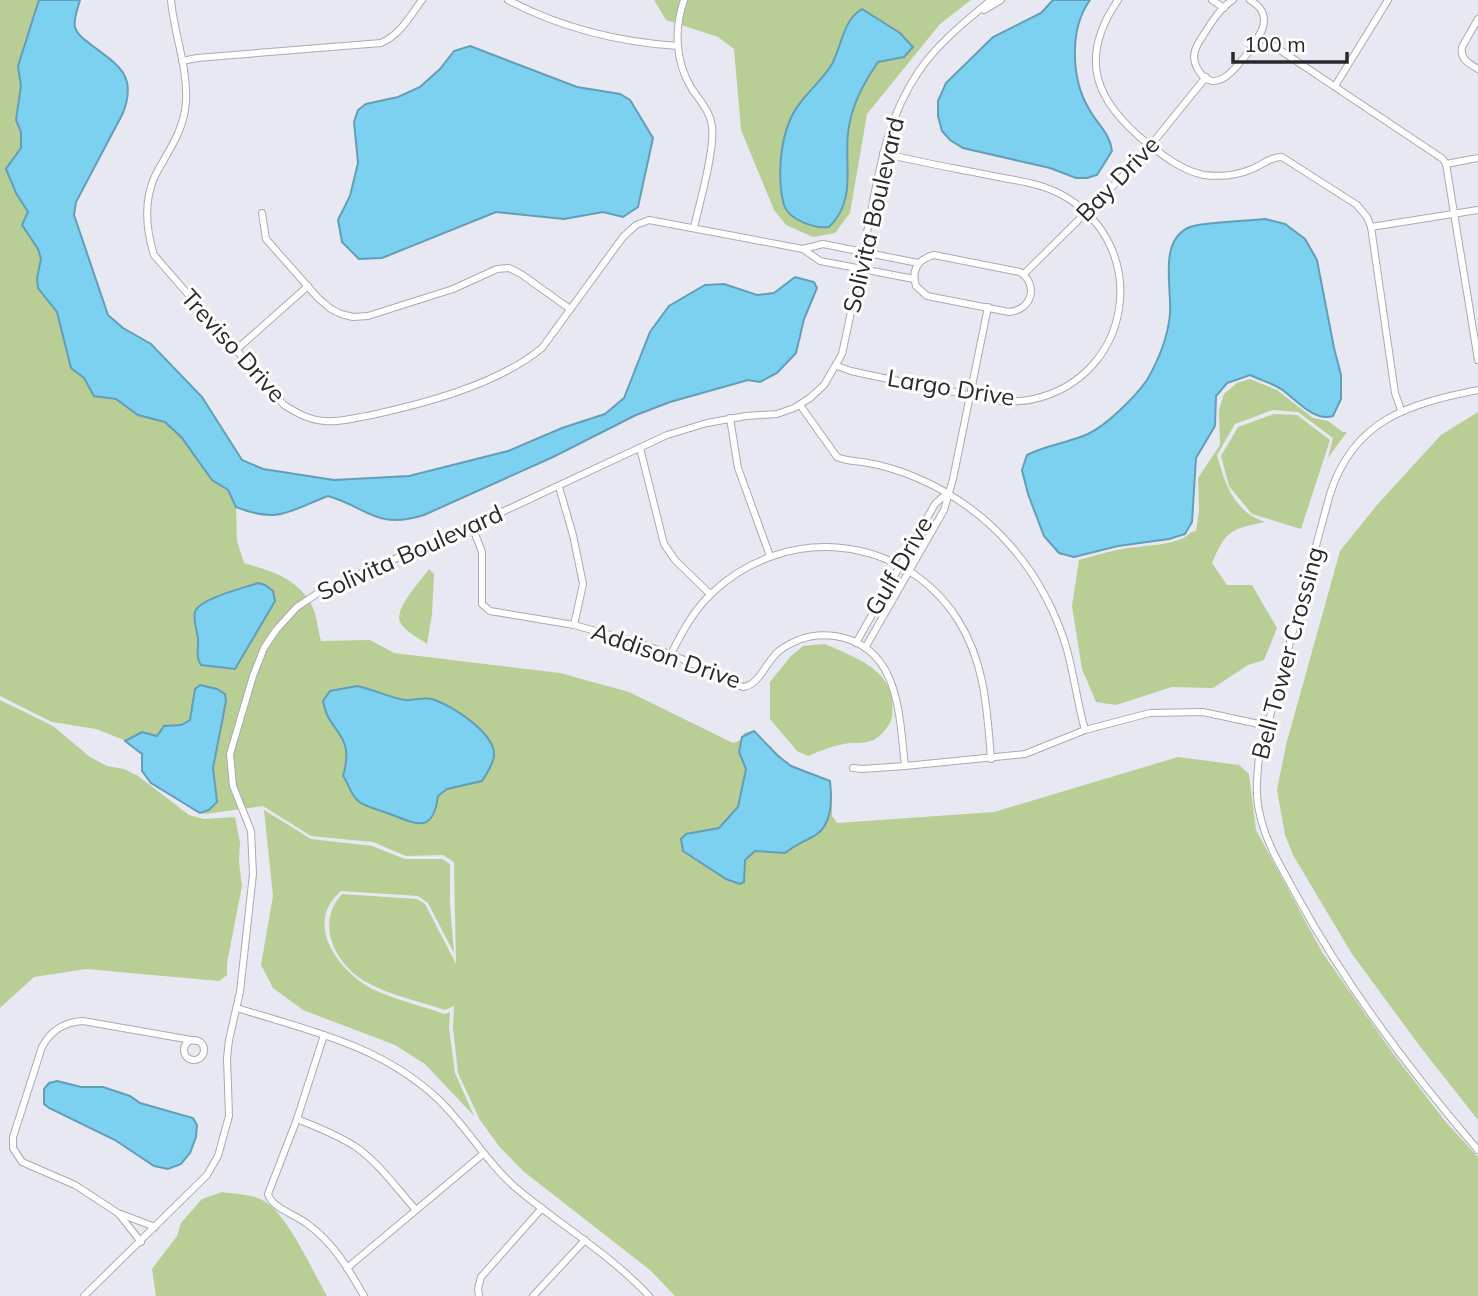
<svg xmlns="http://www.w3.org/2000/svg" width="1478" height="1296" font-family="Mulish,sans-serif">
  <rect width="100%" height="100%" fill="#e7e8f2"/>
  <g fill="#b8ce94">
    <path d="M0,0H39L18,66L21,86L16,120L21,132V148L16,193L28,213L22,225L38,249L41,259L37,278L38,288L57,312L71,368L84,378L94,396L116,399L138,415L165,422L182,438L212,480L228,490L236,507L237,541L244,563C272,571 300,579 313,608C317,617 318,631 321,641L370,640L394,653L560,673L629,692L733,743L741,740L744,733L751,731C770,742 780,761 800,771C811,776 822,776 831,785L832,816L837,823L994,812L1178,757L1239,765L1249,774L1256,830L1322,952L1392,1052L1445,1121L1478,1157V1296H675L650,1270L523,1171L499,1146L480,1120L458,1073L453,1028L454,1006L445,1010C421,1002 390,995 368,983C336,966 314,924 342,894L417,899L425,904L456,964L454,862L443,855L406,856L373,842L311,836L263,806L205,814L196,812L157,784L147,749L96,729L52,722L0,696Z"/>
    <polygon points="654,0 971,0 940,24 867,114 850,213 835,233 813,237 786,225 774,210 741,130 734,49 718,37 666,20"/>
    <path d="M1250,379L1277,390L1313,418L1328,421L1343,432H1347L1328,458L1333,438L1298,412L1273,410L1235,424L1217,455C1225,484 1234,512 1265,522C1231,529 1226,530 1212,563L1227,585H1252L1277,628L1264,660L1248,665L1213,688L1172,687L1116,705L1096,702L1082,669L1072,606L1079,560C1091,556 1104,553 1117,550C1135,545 1180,547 1191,532L1196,531L1199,511L1198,478L1220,445L1219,410L1224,394L1237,383Z"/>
    <polygon points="1478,412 1478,1120 1422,1049 1352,954 1293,855 1285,835 1277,790 1286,745 1340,551 1377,505 1441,435"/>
    <polygon points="1274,414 1297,415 1330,440 1301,529 1252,514 1229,486 1221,456 1238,427"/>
    <path d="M429,569L434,574L432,614L427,644C419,638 405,632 400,622C394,608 421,581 429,569Z"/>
    <path d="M825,644C859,659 899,672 892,717C890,726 880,738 871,741C862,744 853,742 844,744C832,746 820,751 808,756L797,751L770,719V682L790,657L803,646Z"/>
    <polygon points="0,700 53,726 90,757 107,766 124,769 138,776 189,815 204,819 235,817 240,843 239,862 242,886 227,963 227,975 219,981 86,969 34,977 0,1008"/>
    <path d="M264,810L311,839L372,846L405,859H442L450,864V905L454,953L428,903L418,896L341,891C306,921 333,963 364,984C378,995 425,1007 445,1014L450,1012L449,1028L455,1073L474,1116L425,1064L395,1045L303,1010L273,988L261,965L273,896Z"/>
    <path d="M222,1192C234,1194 249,1194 260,1199C286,1209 312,1271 327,1296H156L152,1269L177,1236L181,1223L202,1199Z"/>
  </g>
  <g fill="#7cd1f1" stroke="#639eb6" stroke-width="2">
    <path d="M39,0H80C78,8 73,19 75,27C77,34 83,39 89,43C117,65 138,74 123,113L76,202L74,215L108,315L123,328L151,344L202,397L242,460L263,469L334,480L409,476L508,451L562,428L605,414L624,398L650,332L669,306L705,285L724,284L757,295L774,293L795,277L814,282L817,288L804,319L796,353L777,373L760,382L748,380L670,402L636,415L553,457L424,515C376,530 369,508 328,496C289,511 278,524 236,507L228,490L212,480L182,438L165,422L138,415L116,399L94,396L84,378L71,368L57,312L38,288L37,278L41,259L38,249L22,225L28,212L16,193L6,169L21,148V132L16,120L21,86L18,66Z"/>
    <path d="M1053,0H1090C1069,29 1071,79 1089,109C1097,124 1110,133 1112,151L1097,175L1087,178H1076L1050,168L963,148L950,140L942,131L938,116V101L946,83L993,37L1041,13Z"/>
    <path d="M862,9L900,33L913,47L904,57L878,62C863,84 851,106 848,133C844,167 857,200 829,227C815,229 789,220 784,205C777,180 780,143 790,120C799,98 821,83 832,64C842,45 843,20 862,9Z"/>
    <polygon points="470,46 577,87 620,94 630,100 653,138 638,207 623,217 603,212 564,219 496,212 382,258 359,259 342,242 338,220 350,196 358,163 354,122 358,110 366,104 398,97 420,87 440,69 454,51"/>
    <path d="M1265,219L1285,224L1305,239L1317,260L1334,348L1341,375V399L1333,416C1313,422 1296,399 1281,389C1272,383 1260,380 1250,375L1227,383L1216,396L1215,426L1196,458L1192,522L1185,534L1169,539L1118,546L1074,557L1059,553L1044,536L1028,494L1022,470L1027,455C1046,445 1068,443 1088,434C1107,425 1135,397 1147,380C1158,361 1168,336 1170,314C1172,287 1158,240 1190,227C1203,222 1248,221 1265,219Z"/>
    <path d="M258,583L265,585L273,591L275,601L235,669L201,665C195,656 199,649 198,639C197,630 193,620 195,612C198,599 244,588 258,583Z"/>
    <polygon points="200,685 217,689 225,694 226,701 213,768 217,802 209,810 200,813 151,783 142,771 142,754 125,741 142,732 157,736 164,726 181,725 190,720 195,689"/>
    <path d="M357,686C373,689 390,698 405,700C413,701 422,697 432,699C451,705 496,733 494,756C493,765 487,773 482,781L447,789L438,796C433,836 415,823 387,813C378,809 364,807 357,800C350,793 349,784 343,776C356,732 328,734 323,701L330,691Z"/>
    <path d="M754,731L778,756L791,766L830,781C832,800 833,825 814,836C803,842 795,845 785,853L755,851L745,860L744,882L740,884L726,879L683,851L681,839L686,834L719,828L738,807L746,769L739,752L742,737Z"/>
    <polygon points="57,1081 81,1087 103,1087 130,1096 140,1103 193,1118 197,1125 196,1137 190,1153 181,1164 168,1169 154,1166 115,1140 49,1108 44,1104 44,1089 49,1083"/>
  </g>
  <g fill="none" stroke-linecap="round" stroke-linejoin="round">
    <g stroke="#aaaab4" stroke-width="8">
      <g id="street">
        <path d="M171,0C174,34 188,67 186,102C184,131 168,151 155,176C143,202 146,229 154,255L284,405C297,413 309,420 324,421C338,423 353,418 367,416C423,404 497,385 542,348L623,237L636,225L649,220L803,249L823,244L918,263"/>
        <path d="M508,0C561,28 618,42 678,46"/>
        <path d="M684,0C674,29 675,62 692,89C700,101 710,111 712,126C715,149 700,202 694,227"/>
        <path d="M1118,0C1077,60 1096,102 1148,144C1165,157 1183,171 1204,175C1220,177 1238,175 1252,169C1262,165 1270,157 1282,157L1357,205L1367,217L1371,227L1395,393L1401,410"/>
        <polyline points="1212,0 1224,8"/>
        <path d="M1233,0C1219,8 1208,28 1199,42C1194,50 1192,59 1197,68C1215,100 1238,65 1250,50C1255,41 1264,32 1264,21C1264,10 1258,5 1250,0"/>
        <polyline points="984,10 1001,0"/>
        <path d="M1478,19L1462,47C1460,59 1468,63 1478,69"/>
        <polyline points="1259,36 1443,159 1446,164"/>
        <path d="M182,61L197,58L381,43C400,35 410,16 422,0"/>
        <polyline points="1335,86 1388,0"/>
        <polyline points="1446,164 1478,360"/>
        <polyline points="1446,164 1478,158"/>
        <polyline points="262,213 266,239 318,298 331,309 341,314 353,317 368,316 453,289 497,269 509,268 521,274 570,309"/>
        <polyline points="1371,227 1478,210"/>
        <polyline points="803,249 820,261 914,279"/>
        <path d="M934,255L1020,272C1039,285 1032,310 1009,312L927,296L916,286C911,270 918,259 934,255Z"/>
        <polyline points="1024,274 1138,161 1206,77"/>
        <polyline points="236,350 308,286"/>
        <path d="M837,366L851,371C882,378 913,384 945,390C974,396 1004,406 1034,399C1133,376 1152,247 1064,196C1044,184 1020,181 998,177C960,169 921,163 883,153"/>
        <path d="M1478,390C1409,404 1354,419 1330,494L1259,757C1257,777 1255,796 1260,815C1266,844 1284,872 1298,898C1348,989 1410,1071 1478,1150"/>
        <path d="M800,405L837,457C846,461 854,461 863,462C881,465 898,470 915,477C989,508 1042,569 1066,646C1074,674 1077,702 1085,730"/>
        <polyline points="730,418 738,468 770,556"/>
        <polyline points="640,448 664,544 675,560 710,594"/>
        <polyline points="559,487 573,535 583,584 574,625"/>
        <path d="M472,526L482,552V604L490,611L574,625L642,644L682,659L743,687C760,685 766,661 779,651C796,638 815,633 835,636C900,646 899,715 905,766"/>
        <polyline points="856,643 935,504 947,493"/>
        <polyline points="865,648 944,510 953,479 988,307"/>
        <path d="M671,654C682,632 694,610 712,593C786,523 903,534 958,620C985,663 987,709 991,759"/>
        <polyline points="853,768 862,769 905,766 1025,754 1085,730 1150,713 1203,712 1268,726"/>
        <path d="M237,1008C310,1031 381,1045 439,1100C467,1127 486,1162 516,1188C560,1225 610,1254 649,1296"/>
        <path d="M324,1035L297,1119L268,1194C272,1208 294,1214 306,1223C333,1242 348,1268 364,1296"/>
        <circle cx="194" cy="1050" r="10"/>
        <path d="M297,1119C317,1127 338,1135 356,1147C380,1164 397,1189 416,1210"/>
        <polyline points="119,1214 141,1242"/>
        <path d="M155,1227L118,1213L75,1185L22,1162L13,1148V1137L42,1047C51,1030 64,1022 83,1021L197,1041"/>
        <polyline points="347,1268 483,1154"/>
        <path d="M84,1296L207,1175L218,1156L229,1116L227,1058L229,1040L240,992L253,874L251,831L233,786L230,754L253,676L264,648L276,630L297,607L324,589L472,526L667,435L707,423L746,416L777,414L794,408L810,398L824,385L842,354C852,309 861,263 870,217C880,166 888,116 919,71C938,43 965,22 991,0"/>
        <polyline points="479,1296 478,1289 481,1277 542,1208"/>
        <polyline points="533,1296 585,1240"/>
      </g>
    </g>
    <use href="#street" stroke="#fff" stroke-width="6"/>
  </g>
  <g text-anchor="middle" stroke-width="6" stroke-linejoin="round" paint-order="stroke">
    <g font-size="24" fill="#28282c" stroke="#fff">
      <text transform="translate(1118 179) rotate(-46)" y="8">Bay Drive</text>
      <text transform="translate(874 215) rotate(-77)" y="8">Solivita Boulevard</text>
      <text transform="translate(233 346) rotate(48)" y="8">Treviso Drive</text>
      <text transform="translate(951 388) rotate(9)" y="8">Largo Drive</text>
      <text transform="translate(410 553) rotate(-24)" y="8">Solivita Boulevard</text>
      <text transform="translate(899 566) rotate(-60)" y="8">Gulf Drive</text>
      <text transform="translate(1288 653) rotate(-75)" y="8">Bell Tower Crossing</text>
      <text transform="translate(666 656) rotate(19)" y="8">Addison Drive</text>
    </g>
  </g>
  <path d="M1233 52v10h114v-10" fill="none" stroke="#28282c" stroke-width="3.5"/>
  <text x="1244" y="52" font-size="21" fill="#28282c" stroke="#ffffff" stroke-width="5" paint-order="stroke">100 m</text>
</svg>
